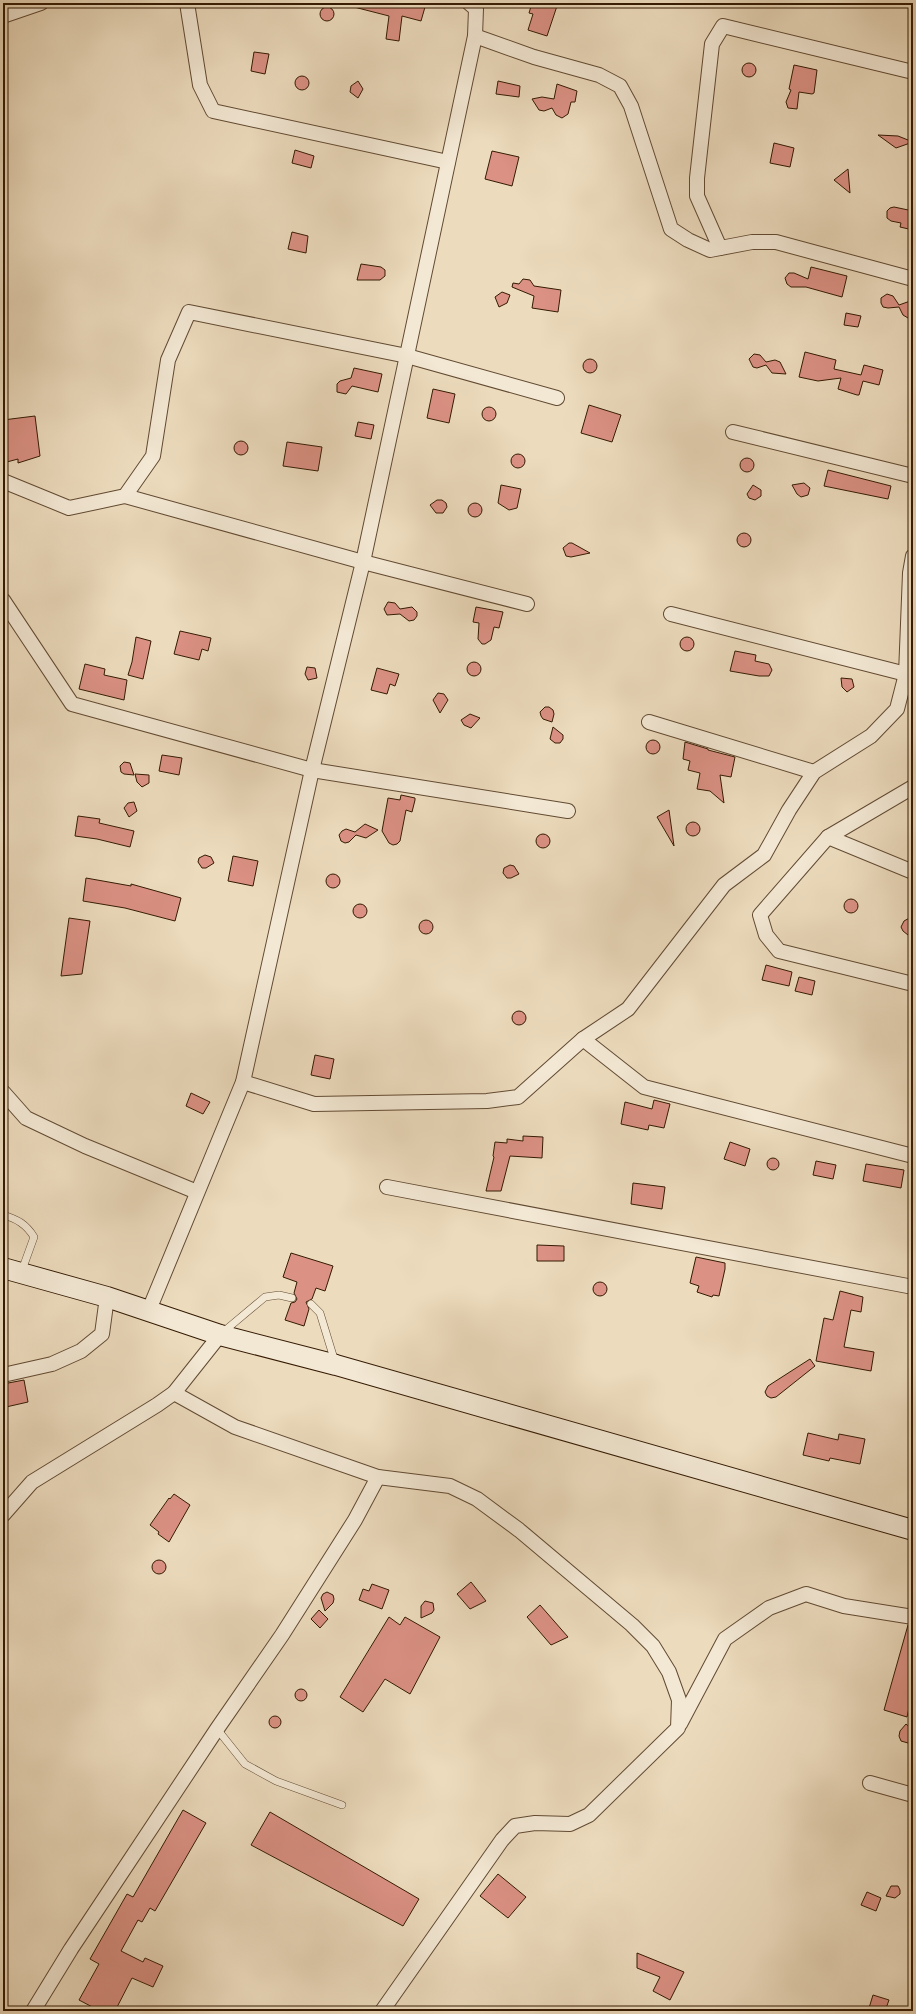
<svg xmlns="http://www.w3.org/2000/svg" width="916" height="2014" font-family="'Libre Bodoni',serif">
  <rect width="100%" height="100%" fill="#ecdbbd"/>
  <filter id="stains"><feTurbulence type="fractalNoise" baseFrequency=".005" numOctaves="4"/><feColorMatrix values="0 0 0 0 .2 0 0 0 0 .09 0 0 0 0 .02 0 0 0 .5 -.17"/></filter>
  <radialGradient id="worn" r=".72"><stop offset=".6" stop-color="#630" stop-opacity="0"/><stop offset="1" stop-color="#630" stop-opacity=".3"/></radialGradient>
  <g fill="#db9184" stroke="#341a03">
    <polygon points="355,3 409,3 425,7 421,21 402,16 399,41 386,39 389,16 354,7"/>
    <polygon points="532,3 558,3 547,36 528,30 533,14 529,13"/>
    <circle cx="327" cy="14" r="7"/>
    <polygon points="254,52 269,54 265,74 251,71"/>
    <circle cx="749" cy="70" r="7"/>
    <polygon points="794,65 817,70 814,93 812,94 799,92 797,109 788,108 786,102 791,90 789,89"/>
    <circle cx="302" cy="83" r="7"/>
    <polygon points="358,81 363,89 358,98 350,92 351,86"/>
    <polygon points="498,81 520,86 519,97 496,94"/>
    <polygon points="557,84 577,91 575,102 571,102 568,114 562,118 556,115 552,108 544,111 539,110 532,99 542,97 554,99"/>
    <polygon points="878,135 898,136 913,142 896,148"/>
    <polygon points="774,143 794,148 790,167 770,163"/>
    <polygon points="295,150 314,156 311,168 292,163"/>
    <polygon points="492,151 519,157 512,186 485,179"/>
    <polygon points="848,169 850,193 834,180"/>
    <polygon points="894,207 913,211 913,230 900,227 901,223 891,221 887,218 887,211 890,208"/>
    <polygon points="292,232 308,236 306,253 288,249"/>
    <polygon points="361,264 381,267 385,270 385,276 380,280 357,280"/>
    <polygon points="811,267 847,276 842,297 806,287 791,287 787,284 785,278 789,273 794,273 808,279"/>
    <polygon points="523,279 530,280 534,286 561,290 558,312 532,308 534,296 512,287 513,283 519,284"/>
    <polygon points="502,292 510,295 507,303 499,307 495,297"/>
    <polygon points="887,294 893,296 899,305 913,300 913,321 903,315 899,307 888,308 883,307 881,303 881,298"/>
    <polygon points="846,313 861,316 858,327 844,325"/>
    <polygon points="805,352 836,360 834,369 861,375 864,365 883,370 879,385 863,381 859,395 857,395 838,389 841,378 818,381 799,377"/>
    <polygon points="754,354 760,355 766,362 775,360 780,362 786,374 772,373 766,365 757,368 753,367 749,359"/>
    <circle cx="590" cy="366" r="7"/>
    <polygon points="354,368 382,374 378,392 352,386 346,394 337,392 337,384 340,381 351,378"/>
    <polygon points="433,389 455,394 449,423 427,418"/>
    <polygon points="589,405 621,415 612,442 581,433"/>
    <circle cx="489" cy="414" r="7"/>
    <polygon points="35,416 40,456 18,463 18,459 3,463 3,420"/>
    <polygon points="358,422 374,425 371,439 355,436"/>
    <circle cx="241" cy="448" r="7"/>
    <polygon points="287,442 322,447 318,471 283,466"/>
    <circle cx="518" cy="461" r="7"/>
    <circle cx="747" cy="465" r="7"/>
    <polygon points="828,470 891,486 888,499 824,486"/>
    <polygon points="804,483 810,488 808,495 801,497 797,494 792,485"/>
    <polygon points="501,485 521,489 517,508 509,510 498,503"/>
    <polygon points="753,485 761,490 761,496 755,500 749,498 747,494"/>
    <polygon points="437,500 442,500 446,503 447,507 443,513 436,513 430,505"/>
    <circle cx="475" cy="510" r="7"/>
    <circle cx="744" cy="540" r="7"/>
    <polygon points="569,543 572,543 590,553 571,557 566,556 563,548"/>
    <polygon points="388,602 395,603 400,609 412,607 417,612 417,616 414,620 409,621 400,614 387,615 384,609"/>
    <polygon points="476,607 503,612 499,628 494,627 491,640 485,644 482,644 478,639 479,623 473,622"/>
    <polygon points="180,631 211,638 208,651 202,649 199,660 174,654"/>
    <polygon points="136,637 151,641 143,679 128,675 132,662"/>
    <circle cx="687" cy="644" r="7"/>
    <polygon points="735,651 756,655 755,661 769,664 772,670 769,676 759,676 730,671"/>
    <circle cx="474" cy="669" r="7"/>
    <polygon points="85,664 105,669 104,675 127,680 124,700 79,689"/>
    <polygon points="307,667 315,668 317,678 308,680 305,674"/>
    <polygon points="377,668 399,674 395,686 390,684 387,694 371,690"/>
    <polygon points="841,678 852,679 854,687 847,692 842,687"/>
    <polygon points="438,693 444,694 448,700 440,713 433,700"/>
    <polygon points="545,707 549,707 553,710 554,714 552,722 543,719 541,716 540,712"/>
    <polygon points="470,714 480,718 471,728 464,725 461,720"/>
    <polygon points="553,727 563,735 563,739 560,743 555,743 550,739"/>
    <circle cx="653" cy="747" r="7"/>
    <polygon points="685,742 708,749 708,750 735,757 731,777 720,775 724,803 710,791 697,789 700,773 688,770 690,761 683,759"/>
    <polygon points="162,755 182,758 179,775 159,771"/>
    <polygon points="124,762 130,763 134,775 124,774 121,772 120,766"/>
    <polygon points="135,774 149,775 149,783 142,787 137,782"/>
    <polygon points="401,795 415,798 415,800 412,812 406,810 400,841 397,844 393,845 389,843 382,831 388,798 400,800"/>
    <polygon points="134,802 137,811 129,817 124,808 128,803"/>
    <polygon points="669,810 674,846 657,817"/>
    <polygon points="78,816 100,819 99,823 134,831 130,847 97,839 75,836"/>
    <circle cx="693" cy="829" r="7"/>
    <polygon points="365,824 378,830 366,838 356,835 349,842 345,843 341,841 339,835 342,831 346,829 355,832"/>
    <circle cx="543" cy="841" r="7"/>
    <polygon points="205,855 211,857 214,863 206,868 202,868 198,862 199,858"/>
    <polygon points="233,856 258,861 253,886 228,881"/>
    <polygon points="510,865 514,866 519,874 511,878 507,878 503,873 504,868"/>
    <circle cx="333" cy="881" r="7"/>
    <polygon points="86,878 131,886 131,884 181,898 175,921 125,908 83,901"/>
    <circle cx="851" cy="906" r="7"/>
    <circle cx="360" cy="911" r="7"/>
    <polygon points="913,916 913,939 903,931 901,927 904,921"/>
    <polygon points="69,918 90,921 82,974 61,976"/>
    <circle cx="426" cy="927" r="7"/>
    <polygon points="766,965 792,972 789,986 762,980"/>
    <polygon points="799,977 815,981 812,995 795,991"/>
    <circle cx="519" cy="1018" r="7"/>
    <polygon points="315,1055 334,1059 330,1079 311,1075"/>
    <polygon points="191,1093 210,1102 203,1114 186,1106"/>
    <polygon points="654,1100 670,1104 664,1128 649,1125 648,1130 621,1124 625,1102 652,1109"/>
    <polygon points="523,1136 543,1137 542,1158 510,1156 501,1191 486,1191 494,1157 493,1156 495,1142 507,1143 507,1139 523,1141"/>
    <polygon points="730,1142 750,1149 745,1166 724,1159"/>
    <circle cx="773" cy="1164" r="6"/>
    <polygon points="816,1161 836,1165 833,1179 813,1175"/>
    <polygon points="866,1164 904,1170 901,1188 863,1181"/>
    <polygon points="633,1183 665,1187 662,1209 631,1204"/>
    <polygon points="537,1245 564,1246 564,1261 537,1261"/>
    <polygon points="291,1253 333,1266 325,1291 316,1288 312,1299 306,1302 309,1309 304,1326 285,1320 291,1303 295,1302 297,1299 294,1293 297,1282 283,1277"/>
    <polygon points="696,1257 725,1263 725,1269 719,1296 713,1295 712,1297 697,1292 699,1286 690,1283"/>
    <circle cx="600" cy="1289" r="7"/>
    <polygon points="840,1291 863,1297 861,1312 851,1310 844,1347 874,1352 871,1371 816,1361 824,1318 833,1320"/>
    <polygon points="810,1359 815,1366 776,1397 771,1398 767,1396 765,1392 768,1386"/>
    <polygon points="24,1380 28,1402 6,1407 3,1384"/>
    <polygon points="808,1433 838,1440 839,1434 865,1439 860,1464 830,1458 829,1461 803,1455"/>
    <polygon points="174,1494 190,1505 169,1542 158,1534 159,1532 150,1525 169,1498 170,1499"/>
    <circle cx="159" cy="1567" r="7"/>
    <polygon points="471,1582 486,1601 470,1609 457,1594"/>
    <polygon points="372,1584 389,1590 382,1609 359,1600 363,1589 369,1591"/>
    <polygon points="327,1592 333,1595 334,1599 333,1603 325,1611 321,1598 323,1594"/>
    <polygon points="425,1601 433,1603 434,1610 432,1613 421,1618 421,1606"/>
    <polygon points="540,1605 568,1637 551,1645 527,1617"/>
    <polygon points="319,1610 328,1619 320,1628 311,1619"/>
    <polygon points="389,1617 400,1625 405,1617 440,1637 410,1694 385,1679 363,1712 340,1697"/>
    <polygon points="908,1625 913,1625 913,1689 907,1717 884,1710"/>
    <circle cx="301" cy="1695" r="6"/>
    <circle cx="275" cy="1722" r="6"/>
    <polygon points="906,1724 913,1730 913,1741 908,1743 901,1741 899,1736 900,1731"/>
    <polygon points="183,1810 206,1823 155,1911 150,1908 142,1922 138,1920 121,1951 143,1962 145,1958 163,1966 153,1987 132,1978 115,2011 100,2011 79,2000 99,1964 90,1959 127,1894 133,1897"/>
    <polygon points="270,1812 419,1899 403,1926 251,1845"/>
    <polygon points="498,1874 526,1897 508,1918 480,1896"/>
    <polygon points="891,1886 898,1886 900,1890 900,1894 895,1898 886,1896"/>
    <polygon points="867,1892 881,1898 876,1911 861,1905"/>
    <polygon points="637,1953 684,1972 670,2000 653,1991 660,1977 637,1968"/>
    <polygon points="873,1995 889,2000 885,2011 869,2008"/>
  </g>
  <g fill="none" stroke-linecap="round" stroke-linejoin="round">
    <g stroke="#624a32" stroke-width="8">
      <g id="service">
        <path d="M3,1215C17,1219 26,1224 34,1237L21,1273"/>
        <polyline points="311,1304 320,1313 335,1362"/>
        <polyline points="222,1333 265,1297 279,1295 292,1298"/>
        <polyline points="217,1729 245,1764 276,1781 342,1805"/>
      </g>
    </g>
    <g stroke="#624a32" stroke-width="16">
      <g id="minor">
        <polyline points="187,3 200,85 213,111 448,162"/>
        <polyline points="3,16 41,3"/>
        <polyline points="475,36 534,57 599,75 620,86 631,106 671,229 688,240 710,250 752,242 776,242 913,279"/>
        <polyline points="720,248 697,196 697,178 712,44 723,26 913,72"/>
        <polyline points="733,432 913,476"/>
        <polyline points="3,481 69,508 125,496 153,456 168,360 189,312 407,356 557,398"/>
        <polyline points="125,496 363,562 527,604"/>
        <polyline points="3,600 72,704 312,770 568,811"/>
        <polyline points="671,614 906,674"/>
        <polyline points="649,722 814,772"/>
        <polyline points="913,787 828,837 760,915 766,935 779,951 913,984"/>
        <polyline points="828,837 913,872"/>
        <polyline points="583,1039 644,1087 913,1156"/>
        <polyline points="243,1082 314,1104 487,1101 518,1097 583,1039 628,1009 724,885 764,855 789,810 814,772 871,736 897,709 906,674 910,573 913,556"/>
        <polyline points="3,1092 26,1118 85,1146 197,1192"/>
        <polyline points="387,1187 913,1287"/>
        <polyline points="149,1310 243,1082 312,770 363,562 475,36 476,9 469,3"/>
        <polyline points="3,1375 52,1364 81,1351 102,1334 107,1297"/>
        <polyline points="174,1393 235,1427 378,1477 450,1486 477,1499 519,1530 632,1625 653,1646 669,1672 679,1700 678,1728 589,1815 570,1824 535,1823 515,1826 502,1840 382,2011"/>
        <polyline points="3,1515 32,1482 157,1405 174,1393 220,1335"/>
        <polyline points="680,1724 725,1639 769,1608 806,1594 844,1606 913,1617"/>
        <polyline points="870,1783 913,1795"/>
        <polyline points="33,2011 71,1949 217,1729 282,1635 355,1520 378,1477"/>
      </g>
    </g>
    <g stroke="#341a03" stroke-width="22">
      <polyline id="secondary" points="3,1268 107,1297 220,1335 336,1365 913,1530"/>
    </g>
    <use href="#service" stroke="#f3e8d4" stroke-width="7"/>
    <use href="#minor" stroke="#f3e8d4" stroke-width="14"/>
    <use href="#secondary" stroke="#f3e8d4" stroke-width="20"/>
  </g>
  <rect width="916" height="2014" fill="none" stroke="#ecdbbd" stroke-width="16"/>
  <rect x="4" y="4" width="908" height="2006" fill="none" stroke="#341a03" stroke-width="2"/>
  <rect x="8" y="8" width="900" height="1998" fill="none" stroke="#341a03"/>
  <rect width="100%" height="100%" filter="url(#stains)"/>
  <rect width="100%" height="100%" fill="url(#worn)"/>
</svg>
